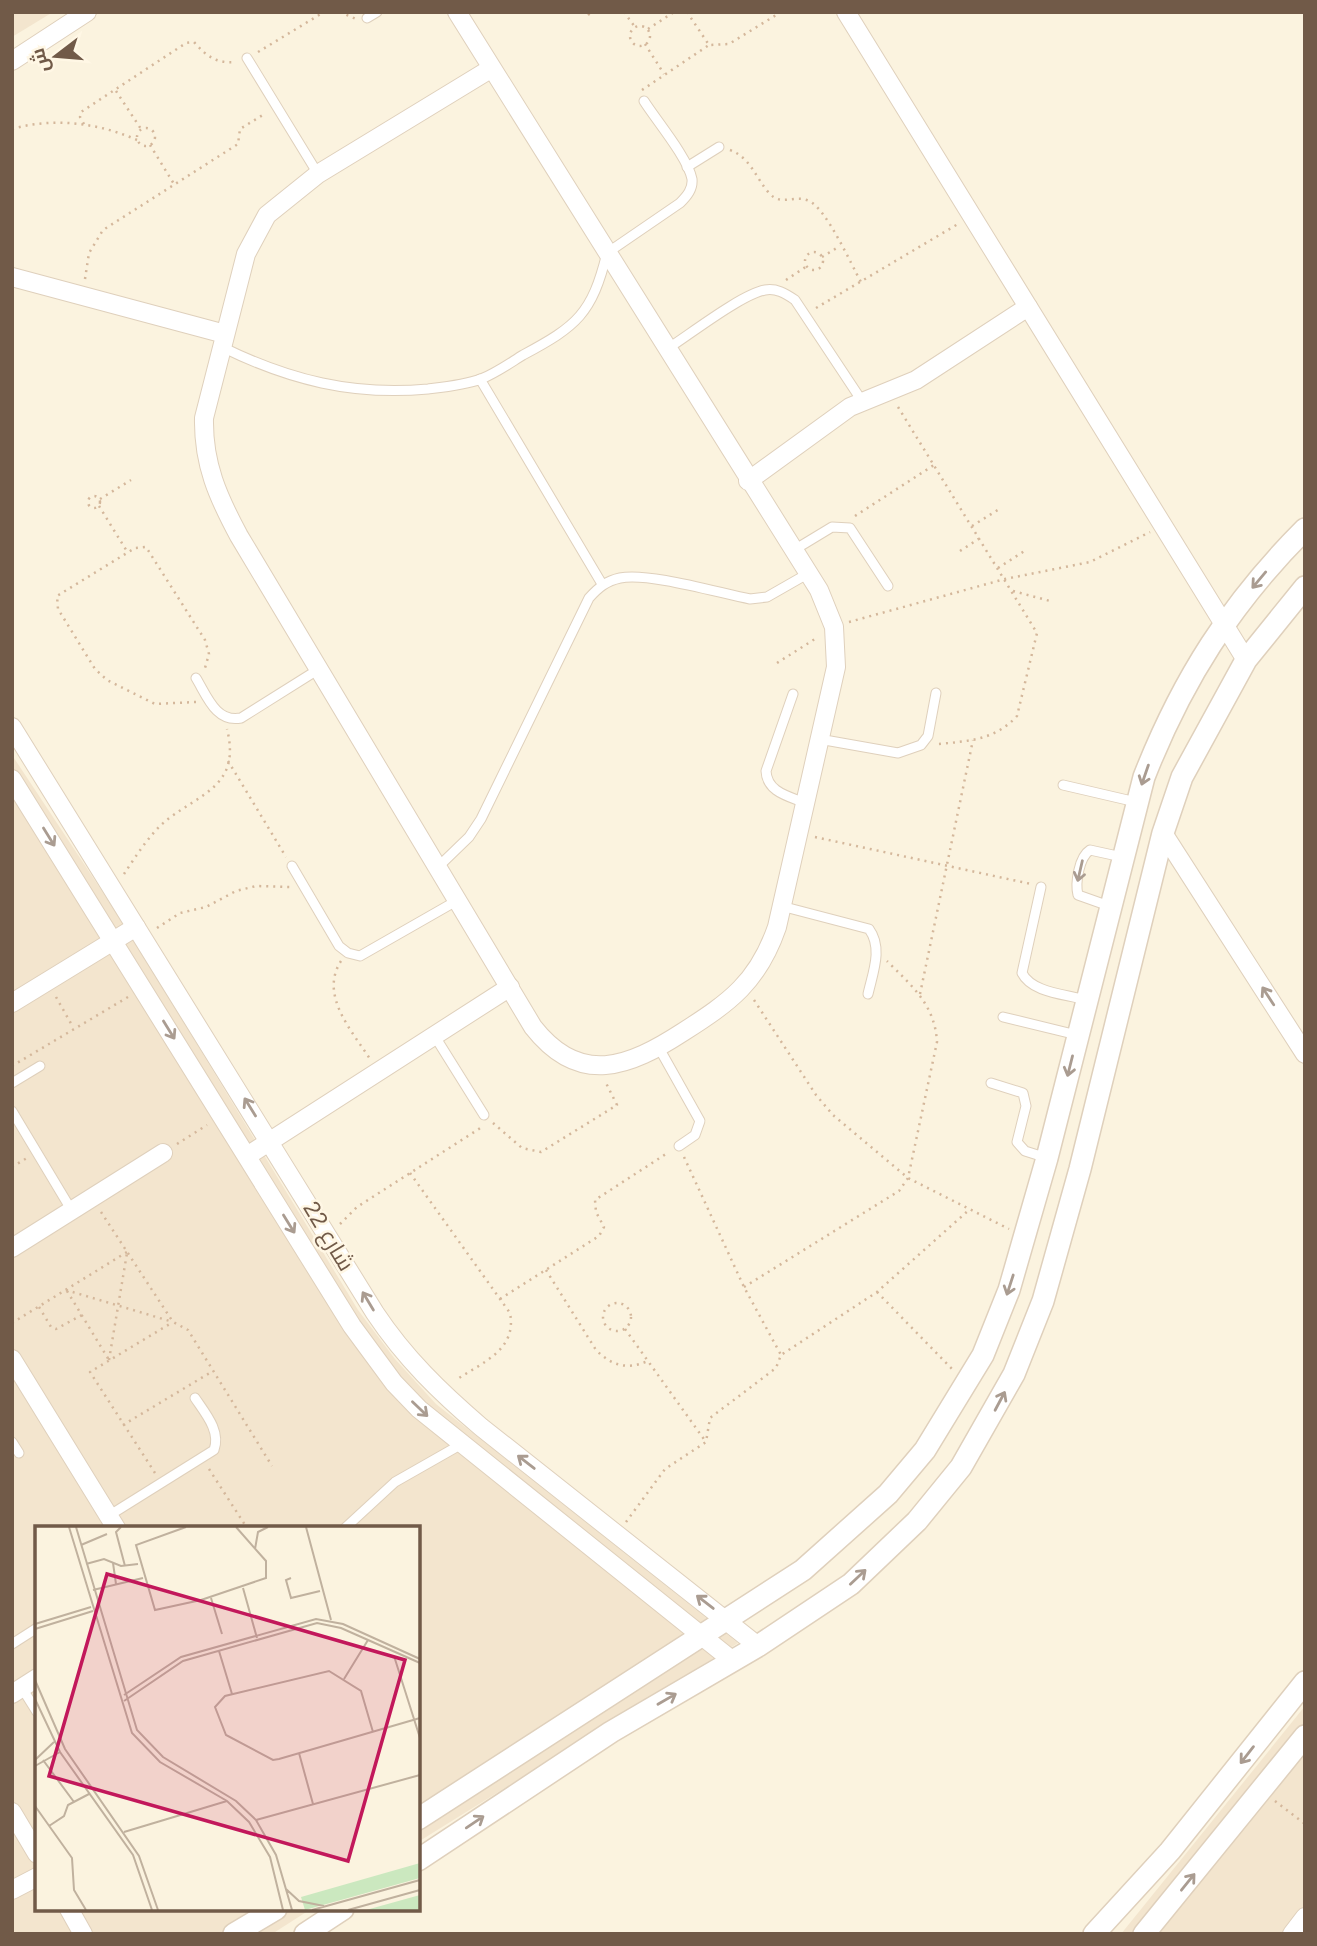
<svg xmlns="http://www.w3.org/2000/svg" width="1317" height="1946" font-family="Arial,Cairo,sans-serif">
  <rect width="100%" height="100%" fill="#fbf3df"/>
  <g fill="#f3e5ce">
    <polygon points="12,12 53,12 12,37"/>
    <polygon points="12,755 127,929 358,1310 395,1359 436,1404 738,1643 418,1842 418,1528 37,1528 37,1909 311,1909 272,1934 12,1934"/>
    <polygon points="1305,1706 1305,1934 1121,1934"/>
  </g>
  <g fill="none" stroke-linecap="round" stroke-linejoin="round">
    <g stroke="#dfd0bc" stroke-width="11">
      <g id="service">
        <polyline points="367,18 377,12"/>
        <polyline points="247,58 318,174"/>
        <polyline points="687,167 719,147"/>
        <path d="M222,347C289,380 353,396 428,389C445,387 465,385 481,379C496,373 510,363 523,355C577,326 592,314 607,253L680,203C687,196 693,189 692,179C688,158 656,120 644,101"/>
        <path d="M667,349C689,335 742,294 765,290C776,288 785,293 795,300L862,401"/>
        <polyline points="480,379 602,584"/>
        <polyline points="794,550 832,527 850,528 888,586"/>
        <path d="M196,678C207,696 216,723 241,718L319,669"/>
        <path d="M793,694L766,771C767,792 788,796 805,803"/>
        <polyline points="819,739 898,753 921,745 928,736 936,693"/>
        <polyline points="1063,785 1136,802"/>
        <polyline points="292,866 339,946 348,953 360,956 458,900"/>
        <path d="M438,867L469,837L481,819L589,598C598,588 606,581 620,578C648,572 719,593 750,599L767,597L809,573"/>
        <path d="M1041,887L1022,973C1032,993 1066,994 1086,1000"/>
        <path d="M781,906L869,929C883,948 873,972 868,994"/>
        <path d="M1109,906L1078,895C1075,883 1079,857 1090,850L1122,857"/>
        <polyline points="1003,1017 1077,1035"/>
        <polyline points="434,1035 484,1115"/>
        <polyline points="659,1048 700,1121 695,1135 679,1146"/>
        <polyline points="12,1083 40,1066"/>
        <polyline points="991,1083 1023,1093 1026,1106 1017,1142 1025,1151 1047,1158"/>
        <polyline points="12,1111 72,1211"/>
        <polyline points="12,1442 19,1453"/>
        <path d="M110,1515L214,1450C221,1431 205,1413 195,1398"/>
        <polyline points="345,1528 395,1482 460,1445"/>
        <polyline points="12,1644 37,1628"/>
        <polyline points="22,1688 37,1712"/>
      </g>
    </g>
    <g stroke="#dfd0bc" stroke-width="20">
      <g id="minor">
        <path d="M457,12L492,68L819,590L834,627L836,667L777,927C758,982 730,1002 683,1032C629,1067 580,1087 533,1027L239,536C218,497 203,464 204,418L246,254L267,215L318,174L492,68"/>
        <polyline points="846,12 1246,660"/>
        <polyline points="12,61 87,12"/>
        <polyline points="12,277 225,334"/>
        <polyline points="748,481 850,407 916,380 1028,307"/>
        <path d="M12,727L375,1313C405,1358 440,1392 481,1427L758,1646"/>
        <polyline points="12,779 352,1326 394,1383 419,1409 733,1661"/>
        <polyline points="1163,833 1305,1054"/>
        <polyline points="12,1003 136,927"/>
        <polyline points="247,1156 510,987"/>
        <polyline points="12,1248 163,1153"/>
        <polyline points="12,1359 116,1528"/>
        <polyline points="12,1694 37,1678"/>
        <polyline points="12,1812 37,1854"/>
        <polyline points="12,1890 37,1877"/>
        <polyline points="69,1909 83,1934"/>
        <polyline points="1292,1934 1305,1917"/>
      </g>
    </g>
    <g stroke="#dfd0bc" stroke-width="24">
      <g id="tertiary">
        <path d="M418,1819L803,1570L888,1494L925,1450L983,1355L1009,1290L1047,1158L1144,777C1182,680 1231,603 1305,529"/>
        <polyline points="418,1860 611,1732 758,1646 851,1584 917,1521 961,1467 1014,1374 1043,1301 1080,1169 1163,833 1182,777 1246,660 1305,587"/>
        <polyline points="234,1934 276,1909"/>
        <polyline points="305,1934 343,1909"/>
        <polyline points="1094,1934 1170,1851 1305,1682"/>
        <polyline points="1144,1934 1305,1736"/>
      </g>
    </g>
    <g stroke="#d4b79b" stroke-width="2.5" stroke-dasharray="2 5" stroke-linecap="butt">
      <polyline points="340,12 356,19"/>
      <polyline points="624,12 635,27"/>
      <polyline points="687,12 709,45 729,44 781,12"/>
      <polyline points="588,15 591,12"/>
      <circle cx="640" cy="36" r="10"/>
      <polyline points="648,29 674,12"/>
      <polyline points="645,44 664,74"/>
      <polyline points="258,52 324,12"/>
      <polyline points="642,90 709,45"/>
      <polyline points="116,91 141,129"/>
      <path d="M84,124L80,117L81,112L186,43L194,42C206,56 217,64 236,62"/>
      <circle cx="146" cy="137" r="9"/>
      <path d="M12,129C53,117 99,123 137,140"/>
      <polyline points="150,145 174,184"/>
      <path d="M730,150C751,158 755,177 769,193C781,207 795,194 809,201C826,208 851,264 861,282"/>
      <circle cx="814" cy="261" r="9"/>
      <polyline points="822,257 840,246"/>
      <polyline points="85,279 89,253 103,230 238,144 240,129 266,113"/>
      <polyline points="786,280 807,266"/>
      <polyline points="816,308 958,224"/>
      <path d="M898,407L1037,633L1017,716C995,740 969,741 939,744"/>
      <circle cx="94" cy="502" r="6"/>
      <polyline points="100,499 131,480"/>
      <polyline points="99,506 128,553"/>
      <polyline points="855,516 934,465"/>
      <polyline points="972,526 1001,508"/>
      <polyline points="960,551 980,538"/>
      <polyline points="998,568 1026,550"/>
      <polyline points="1013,591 1050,601"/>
      <polyline points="849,622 1005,579 1090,562 1150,532"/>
      <polyline points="777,663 818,637"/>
      <polyline points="196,702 155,704 107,680 95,669 58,609 57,596 135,548 146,547 205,640 209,654 205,668"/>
      <polyline points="228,761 286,857"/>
      <polyline points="815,837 1031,884"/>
      <path d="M124,874C136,856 151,832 168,819C202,793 241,785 227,729"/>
      <polyline points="157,928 180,913 206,907 236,891 256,886 291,887"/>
      <path d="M341,961C319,995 352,1031 370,1059"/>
      <polyline points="920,994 973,740"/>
      <polyline points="56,997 73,1027"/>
      <polyline points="754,1000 816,1095 833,1115 908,1178 1009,1229"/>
      <polyline points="12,1066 128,997"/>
      <polyline points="493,1123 522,1148 541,1152 617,1105 605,1081"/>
      <polyline points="177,1144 207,1125"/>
      <polyline points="684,1157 744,1287 781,1355"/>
      <polyline points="12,1167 27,1158"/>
      <path d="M410,1173L510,1313C517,1350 483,1362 456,1380"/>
      <polyline points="101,1212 173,1322 188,1330 272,1466"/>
      <polyline points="340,1224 357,1207 482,1127"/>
      <path d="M546,1270L596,1350C612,1366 627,1370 648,1361"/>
      <path d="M744,1287L899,1191L908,1178L937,1042C935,1005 912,986 887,961"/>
      <polyline points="66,1290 173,1322"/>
      <polyline points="67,1291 109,1360"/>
      <polyline points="877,1292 952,1369"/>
      <polyline points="500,1299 599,1236 604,1227 596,1212 595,1200 669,1152"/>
      <circle cx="617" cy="1317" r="14"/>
      <polyline points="39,1307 51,1327 56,1329 82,1315"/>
      <polyline points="12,1323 127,1252"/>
      <polyline points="625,1329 706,1442"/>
      <polyline points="109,1360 127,1253"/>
      <polyline points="123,1425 213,1371"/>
      <polyline points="209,1469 247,1528"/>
      <polyline points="155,1473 90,1372 173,1322"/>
      <polyline points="626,1522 665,1469 706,1442 710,1418 776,1368 781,1355 877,1292 970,1209"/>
      <polyline points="1275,1801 1305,1824"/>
    </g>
    <use href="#service" stroke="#fff" stroke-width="9"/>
    <use href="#minor" stroke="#fff" stroke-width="18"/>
    <use href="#tertiary" stroke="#fff" stroke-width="21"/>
  </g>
  <defs><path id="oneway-shaft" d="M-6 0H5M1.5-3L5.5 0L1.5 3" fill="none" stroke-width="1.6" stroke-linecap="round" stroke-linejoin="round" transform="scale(1.75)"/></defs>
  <g stroke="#aa9c91">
    <use href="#oneway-shaft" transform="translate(1259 580) rotate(130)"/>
    <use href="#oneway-shaft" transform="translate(1145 775) rotate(109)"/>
    <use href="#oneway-shaft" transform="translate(49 837) rotate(58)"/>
    <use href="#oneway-shaft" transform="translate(1080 871) rotate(103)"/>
    <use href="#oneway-shaft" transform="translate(1268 996) rotate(-123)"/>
    <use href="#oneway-shaft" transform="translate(169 1030) rotate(58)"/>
    <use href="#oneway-shaft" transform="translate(1070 1066) rotate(104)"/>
    <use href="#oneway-shaft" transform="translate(250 1107) rotate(-122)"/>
    <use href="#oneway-shaft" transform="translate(289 1224) rotate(58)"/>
    <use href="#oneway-shaft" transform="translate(1010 1285) rotate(108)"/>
    <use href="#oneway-shaft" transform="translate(368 1301) rotate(-121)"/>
    <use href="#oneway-shaft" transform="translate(1000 1401) rotate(-62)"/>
    <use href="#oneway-shaft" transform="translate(420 1409) rotate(44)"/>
    <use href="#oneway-shaft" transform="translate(526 1462) rotate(-142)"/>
    <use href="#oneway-shaft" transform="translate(858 1577) rotate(-43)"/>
    <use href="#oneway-shaft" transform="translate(705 1602) rotate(-142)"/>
    <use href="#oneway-shaft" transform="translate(667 1699) rotate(-30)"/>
    <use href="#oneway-shaft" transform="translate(1247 1755) rotate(128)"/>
    <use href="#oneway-shaft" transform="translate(475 1822) rotate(-34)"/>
    <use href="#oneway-shaft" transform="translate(1188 1882) rotate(-51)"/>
  </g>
  <g text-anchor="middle" stroke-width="5" stroke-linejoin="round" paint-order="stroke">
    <g font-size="23" fill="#715a48" stroke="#fff7e5">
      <text transform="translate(329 1236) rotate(59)" y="8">شارع 22</text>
    </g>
  </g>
  <g transform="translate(35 1526)">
    <rect width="385" height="385" fill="#fbf3df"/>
    <path d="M385,337V352L270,384L266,371ZM385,369V384H331Z" fill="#cbe8bf"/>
    <path fill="none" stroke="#c0b19e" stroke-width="2" d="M34,1L97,207L125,236L192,275L214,296L235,331L248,384M41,1L102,204L128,231L201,275L221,294L241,329L257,384M86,1L81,6L90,40M151,1L101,19L120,84L166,74L231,52V35L201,1M271,1L296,94M46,19L72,8M220,23L223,6L233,1M78,37L81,58M51,38L69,33L86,40L103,38M256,52L251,54L256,72L285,65M208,62L222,112M58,64L108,52M176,72L187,108M0,98L56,81M0,103L58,85M184,125L197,168M359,130L385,212M309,153L333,114M0,154L30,223L104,330L123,384M89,169L146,131L281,93L308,98L385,133M0,173L25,226L98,329L117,384M89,175L148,135L282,97L306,102L385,137M338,206L326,165L294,145L190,170L180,181L191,209L238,234L244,233L385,192M264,227L278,278M0,234L19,216M8,234L39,276M0,240L25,226M0,280L37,332L39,364L51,384M221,294L385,249M14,300L29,290L33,279L54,268M89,306L192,275M251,363L264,375L289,380M277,384L385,354M313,384L385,364"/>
    <path fill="#c2185b" fill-opacity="0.15" stroke="#c2185b" stroke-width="3.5" d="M72,48L370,134L313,335L14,250Z"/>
    <rect width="385" height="385" fill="none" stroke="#715a48" stroke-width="3.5"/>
  </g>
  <rect width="1317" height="1946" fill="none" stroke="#715a48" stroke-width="28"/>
  <g transform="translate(56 56) rotate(254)" stroke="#fff7e5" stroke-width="5" paint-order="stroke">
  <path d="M0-5L12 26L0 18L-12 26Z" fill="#715a48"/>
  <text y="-10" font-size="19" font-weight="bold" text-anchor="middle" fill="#715a48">ش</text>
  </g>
</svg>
